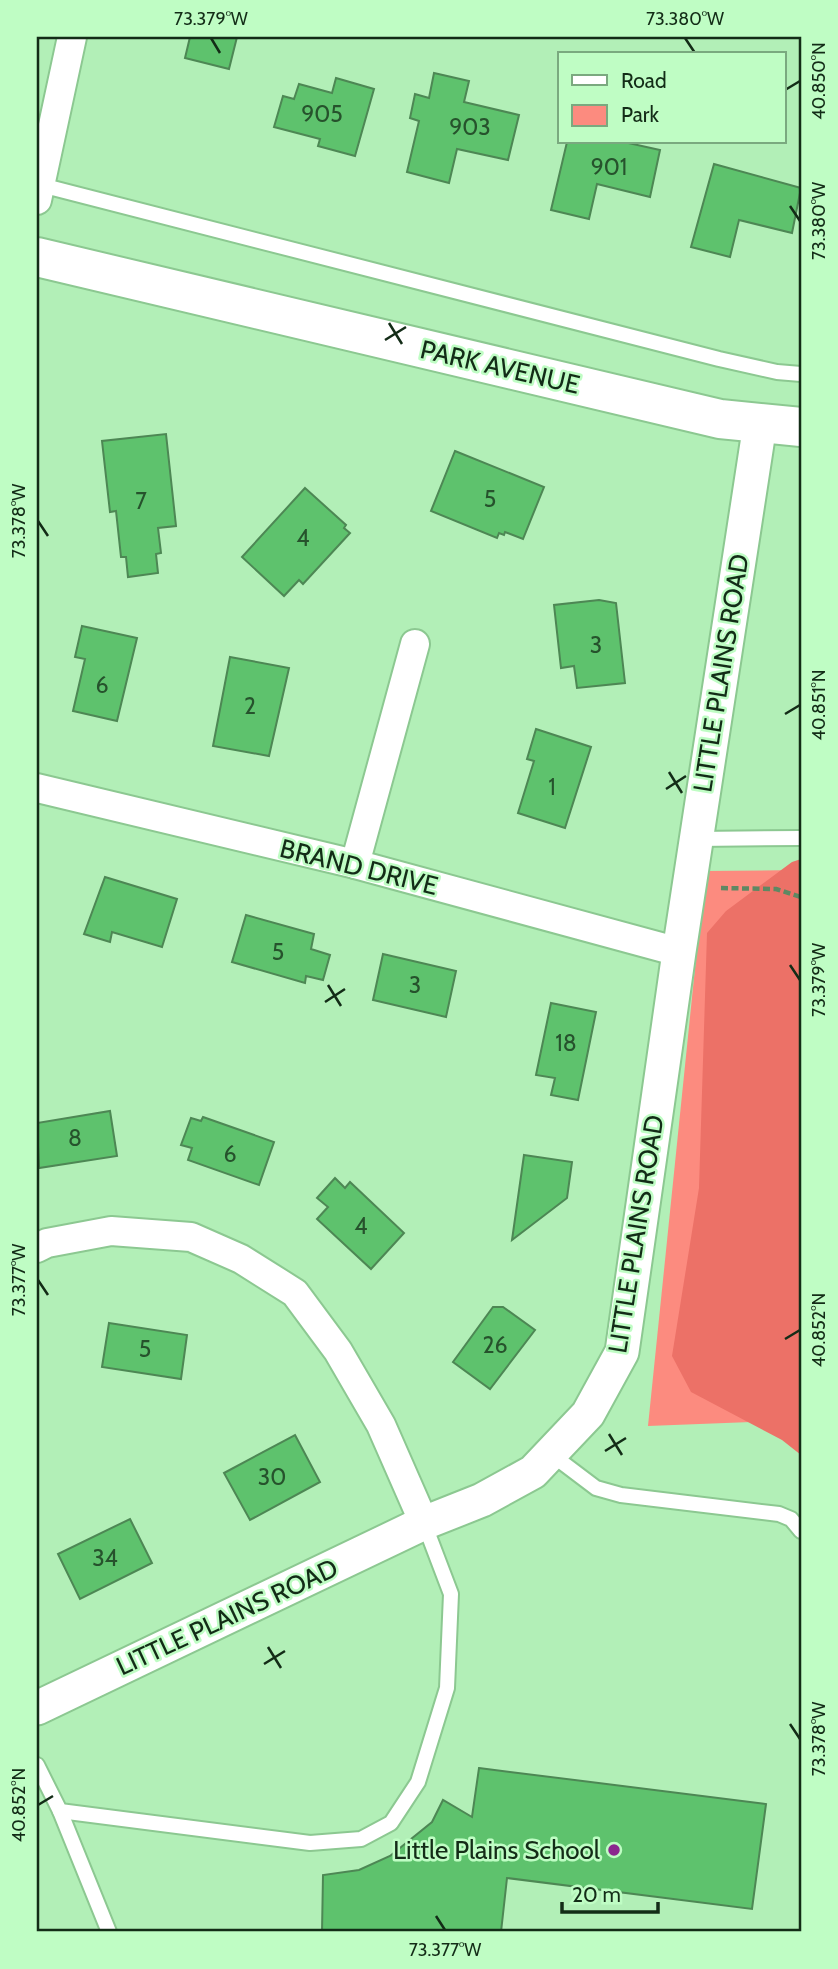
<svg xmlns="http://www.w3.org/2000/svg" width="838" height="1969" font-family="Cabin,sans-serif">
  <rect width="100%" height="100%" fill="#b2efb7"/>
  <polygon fill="#fc8b7f" points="801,870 801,1420 648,1426 705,871"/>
  <polygon fill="#ec7167" points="801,859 801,1455 782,1440 691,1392 672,1356 699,1188 707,933 726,911 792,862"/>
  <g fill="#5ec26d" stroke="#4d8754" stroke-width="2">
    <polygon points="190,37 237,37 229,69 185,58"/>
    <polygon points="434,73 469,81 464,102 519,115 508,160 457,149 449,183 407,172 419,121 410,118 415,94 429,98"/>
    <polygon points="336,78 374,89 355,156 318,146 320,139 274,127 283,96 294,99 299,84 332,93"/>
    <polygon points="567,142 624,142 660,150 650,197 597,184 589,219 551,210"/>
    <polygon points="714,164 801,188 792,233 739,220 730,257 691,247"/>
    <polygon points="166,434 176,526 158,528 161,553 156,554 158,573 128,577 126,557 121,557 116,511 110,512 102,441"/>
    <polygon points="455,451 544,487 523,539 505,532 504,535 499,533 497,538 431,511"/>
    <polygon points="305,488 346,525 344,528 350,533 303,584 299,580 284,596 242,557"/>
    <polygon points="599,600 616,603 625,683 577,688 574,666 561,668 554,605"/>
    <polygon points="82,626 137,638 117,721 73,711 85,659 75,657"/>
    <polygon points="230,657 289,668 269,756 213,746"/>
    <polygon points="536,729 591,747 565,828 518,813 534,761 527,759"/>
    <polygon points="105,877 177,899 162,947 112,932 110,942 84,934"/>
    <polygon points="246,915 314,934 311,949 330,955 323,980 306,976 305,983 232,962"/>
    <polygon points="383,954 456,971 446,1017 373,1000"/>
    <polygon points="551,1003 596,1012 578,1100 551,1095 555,1078 536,1075"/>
    <polygon points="110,1111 117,1156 39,1168 37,1123"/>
    <polygon points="203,1117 274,1142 259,1185 188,1160 192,1148 181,1145 191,1118 201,1121"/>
    <polygon points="524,1155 572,1162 567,1198 512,1240"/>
    <polygon points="335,1178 345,1188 350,1182 404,1233 371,1269 317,1219 328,1207 317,1198"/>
    <polygon points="493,1307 503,1307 535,1330 490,1389 453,1362"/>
    <polygon points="109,1323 187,1335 181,1379 102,1367"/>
    <polygon points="295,1435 320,1482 250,1520 224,1473"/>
    <polygon points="130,1519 152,1563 80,1599 58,1554"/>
    <polygon points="479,1768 766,1804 752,1909 507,1878 501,1932 322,1932 323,1875 359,1870 390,1856 432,1822 443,1800 472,1817"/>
  </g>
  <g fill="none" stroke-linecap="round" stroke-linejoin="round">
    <g stroke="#8cc891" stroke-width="18">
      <g id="service">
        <polyline points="37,184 719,359 777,372 801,374"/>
        <polyline points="696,839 801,838"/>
        <polyline points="551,1454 596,1488 621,1495 779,1514 791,1519 801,1531"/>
        <polyline points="37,1765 60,1811 310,1843 361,1839 391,1823 418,1782 447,1688 451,1594 424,1523"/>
        <polyline points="60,1811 109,1932"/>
      </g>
    </g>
    <g stroke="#8cc891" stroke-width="32">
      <g id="minor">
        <polyline points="37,200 72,37"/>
        <polyline points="37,788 355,864 679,952"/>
        <polyline points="355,864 415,644"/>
        <polyline points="37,1248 47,1243 111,1231 191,1237 241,1259 295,1293 338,1351 381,1425 424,1523"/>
      </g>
    </g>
    <g stroke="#8cc891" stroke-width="37">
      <polyline id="tertiary" points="37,1708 424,1523 482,1500 533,1472 588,1414 622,1352 679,952 760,424"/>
    </g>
    <g stroke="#8cc891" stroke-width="42">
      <polyline id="secondary" points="37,257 720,419 801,427"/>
    </g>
    <polyline stroke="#5e8863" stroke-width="4.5" stroke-dasharray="7 3.5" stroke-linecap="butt" points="721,888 776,889 801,897"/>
    <use href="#service" stroke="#fff" stroke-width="14"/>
    <use href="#minor" stroke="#fff" stroke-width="28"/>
    <use href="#tertiary" stroke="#fff" stroke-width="33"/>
    <use href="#secondary" stroke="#fff" stroke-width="38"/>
  </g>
  <path fill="none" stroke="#132c17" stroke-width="2.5" d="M211,38L220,53M685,38L695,53M785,90L800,81M790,206L800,221M389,323L402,344M385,340L406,327M38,521L48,536M785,714L800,705M669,772L682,793M666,789L686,776M790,965L800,980M328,985L341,1006M325,1002L345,989M38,1280L48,1295M785,1339L800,1330M609,1434L622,1455M605,1451L626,1438M268,1647L281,1668M264,1664L285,1651M790,1724L800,1739M38,1805L53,1796M436,1916L445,1930"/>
  <circle fill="#8b278e" stroke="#bffdc4" stroke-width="2.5" cx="614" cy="1850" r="7"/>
  <g text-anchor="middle" stroke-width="5" stroke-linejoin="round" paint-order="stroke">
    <g font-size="23" fill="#26522c">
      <text x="322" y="122">905</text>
      <text x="470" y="135">903</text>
      <text x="609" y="175">901</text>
      <text x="490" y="507">5</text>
      <text x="141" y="509">7</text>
      <text x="303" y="546">4</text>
      <text x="596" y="653">3</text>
      <text x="102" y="693">6</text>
      <text x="250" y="714">2</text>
      <text x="552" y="795">1</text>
      <text x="278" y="960">5</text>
      <text x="415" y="993">3</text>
      <text x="566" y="1051">18</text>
      <text x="75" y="1146">8</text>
      <text x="230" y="1162">6</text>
      <text x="361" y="1234">4</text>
      <text x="495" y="1353">26</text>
      <text x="145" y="1357">5</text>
      <text x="272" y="1485">30</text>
      <text x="105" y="1566">34</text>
    </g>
    <g font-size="26" fill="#132c17" stroke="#bffdc4">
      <text transform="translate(500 367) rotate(13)" y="9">PARK AVENUE</text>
      <text transform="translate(721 673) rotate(-81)" y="9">LITTLE PLAINS ROAD</text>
      <text transform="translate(359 867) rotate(14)" y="9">BRAND DRIVE</text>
      <text transform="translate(636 1234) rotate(-81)" y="9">LITTLE PLAINS ROAD</text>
      <text transform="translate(227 1617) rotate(-25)" y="9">LITTLE PLAINS ROAD</text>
    </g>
    <g font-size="26" fill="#132c17" stroke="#bffdc4" text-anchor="end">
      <text x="600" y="1859">Little Plains School</text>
    </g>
  </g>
  <rect width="838" height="1969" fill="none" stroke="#bffdc4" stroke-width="77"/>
  <rect x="558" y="52" width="228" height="91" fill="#bffdc4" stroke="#7aa97f" stroke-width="2"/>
  <rect x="572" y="75" width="35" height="10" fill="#ffffff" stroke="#7aa97f" stroke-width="2"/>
  <text x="621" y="88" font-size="21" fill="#132c17">Road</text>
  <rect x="572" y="105" width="35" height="21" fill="#fc8b7f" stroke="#7aa97f" stroke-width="2"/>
  <text x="621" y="122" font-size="21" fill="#132c17">Park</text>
  <path d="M562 1902v10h96v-10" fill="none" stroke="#132c17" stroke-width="3.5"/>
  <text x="572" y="1902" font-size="21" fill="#132c17" stroke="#bffdc4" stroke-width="5" paint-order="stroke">20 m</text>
  <rect x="38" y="38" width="762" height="1892" fill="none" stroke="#132c17" stroke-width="2.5"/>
  <g font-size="18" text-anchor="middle" fill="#132c17">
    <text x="211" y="25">73.379°W</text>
    <text x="685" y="25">73.380°W</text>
    <text transform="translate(819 81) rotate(-90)" y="6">40.850°N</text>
    <text transform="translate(819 221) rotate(-90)" y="6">73.380°W</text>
    <text transform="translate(19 521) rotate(-90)" y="6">73.378°W</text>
    <text transform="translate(819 705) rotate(-90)" y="6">40.851°N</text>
    <text transform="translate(819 980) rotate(-90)" y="6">73.379°W</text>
    <text transform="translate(19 1280) rotate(-90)" y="6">73.377°W</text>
    <text transform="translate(819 1330) rotate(-90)" y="6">40.852°N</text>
    <text transform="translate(819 1739) rotate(-90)" y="6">73.378°W</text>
    <text transform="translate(19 1805) rotate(-90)" y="6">40.852°N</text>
    <text x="445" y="1956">73.377°W</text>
  </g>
</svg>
